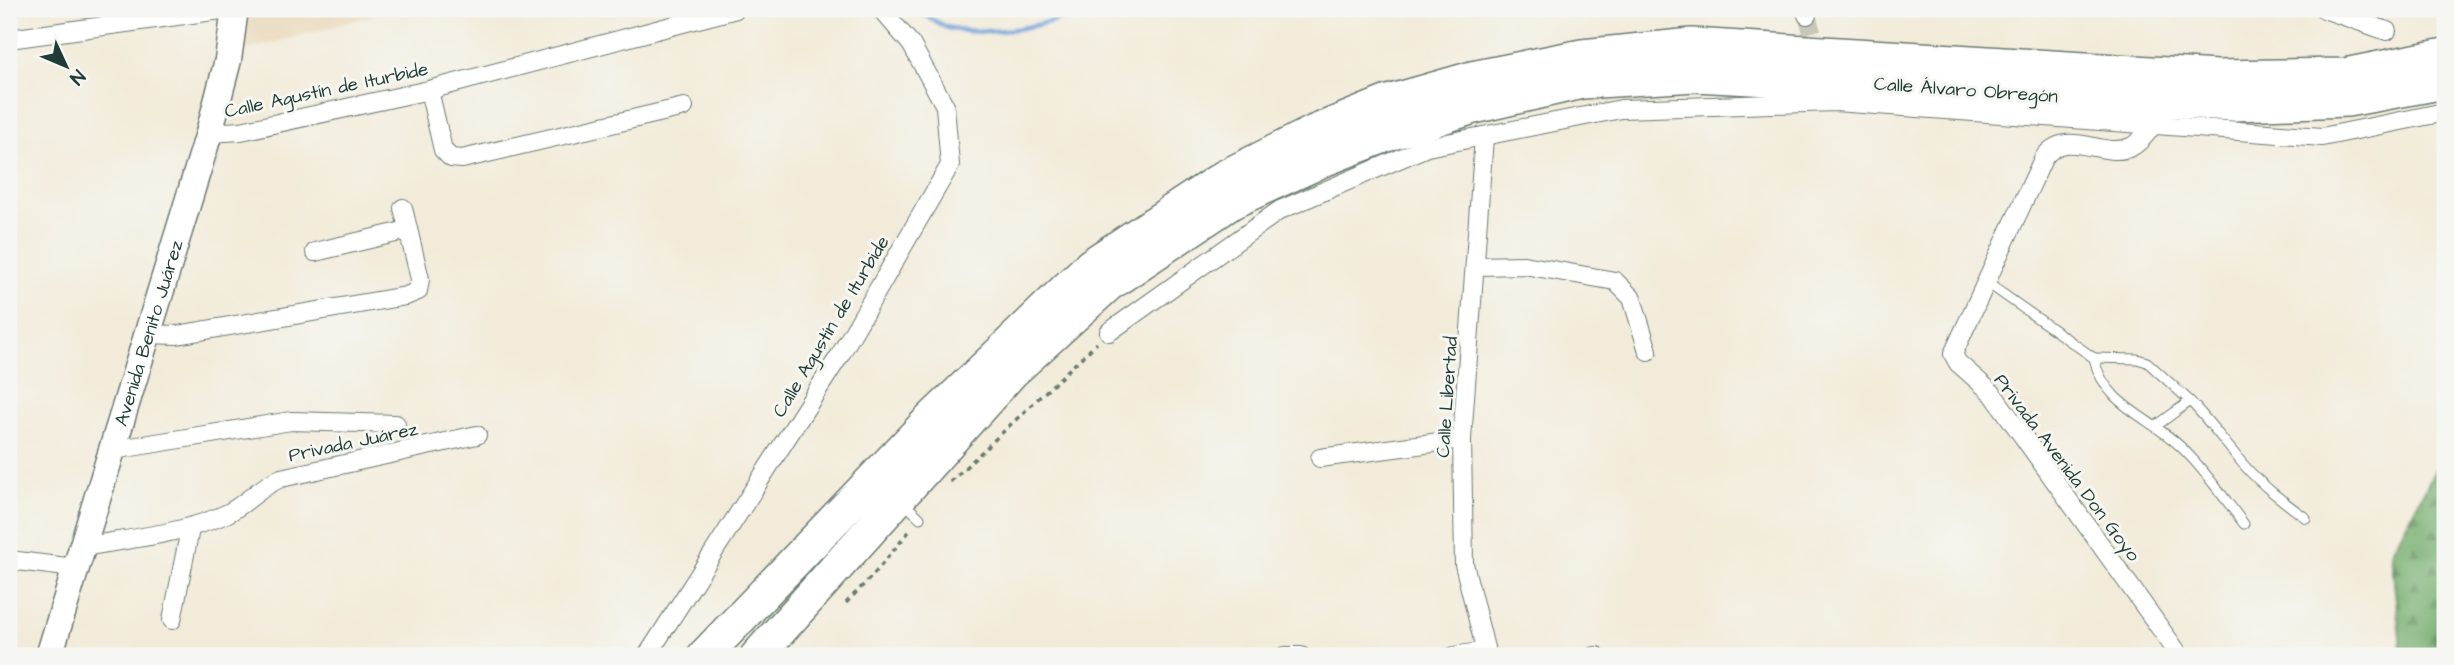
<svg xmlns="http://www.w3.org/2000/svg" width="2454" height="665" font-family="'Architects Daughter',sans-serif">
  <defs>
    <pattern id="forest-firs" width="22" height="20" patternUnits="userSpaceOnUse" patternTransform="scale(1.75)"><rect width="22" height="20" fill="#72ac6b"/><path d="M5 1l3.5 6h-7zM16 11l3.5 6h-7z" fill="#5d8d59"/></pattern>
  </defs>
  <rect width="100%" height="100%" fill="#f6f6f2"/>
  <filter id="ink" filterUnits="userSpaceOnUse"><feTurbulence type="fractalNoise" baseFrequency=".0143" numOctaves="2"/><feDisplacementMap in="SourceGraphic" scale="14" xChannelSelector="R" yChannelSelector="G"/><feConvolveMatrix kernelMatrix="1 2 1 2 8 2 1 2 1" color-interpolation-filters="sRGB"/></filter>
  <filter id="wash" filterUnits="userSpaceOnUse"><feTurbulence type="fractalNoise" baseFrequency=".00686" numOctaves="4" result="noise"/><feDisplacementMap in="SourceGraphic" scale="28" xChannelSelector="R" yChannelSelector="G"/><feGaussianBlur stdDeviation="1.57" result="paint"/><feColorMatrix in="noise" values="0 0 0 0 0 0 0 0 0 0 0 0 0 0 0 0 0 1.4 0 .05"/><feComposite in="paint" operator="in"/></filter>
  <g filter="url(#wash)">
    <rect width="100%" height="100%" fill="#f2ebd9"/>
    <polygon fill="#ead8ba" points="239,9 397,9 236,53"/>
    <polygon fill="url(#forest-firs)" stroke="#487450" stroke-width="2" points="2445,460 2445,656 2402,656 2391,553 2440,461"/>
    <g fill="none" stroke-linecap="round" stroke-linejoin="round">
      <path stroke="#6da1d9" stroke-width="5" d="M916,9C926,15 938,25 949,28C995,38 1046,25 1088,9"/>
    </g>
  </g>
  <g filter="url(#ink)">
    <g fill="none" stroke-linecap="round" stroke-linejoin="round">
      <polyline stroke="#c8c8b8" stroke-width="18" stroke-dasharray="18 9" stroke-linecap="butt" points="1807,15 1820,59"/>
      <g stroke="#697a6e" stroke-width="11">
        <g id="service">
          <path d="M1986,282L2094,358C2104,406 2151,417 2182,448C2205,470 2224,498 2244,524"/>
          <polyline points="2094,358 2137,359 2147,362 2190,401"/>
          <path d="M2156,426L2190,401C2209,421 2225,443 2243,464C2261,485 2284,502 2306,518"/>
          <polyline points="903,502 920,518"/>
        </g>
      </g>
      <g stroke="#697a6e" stroke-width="20">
        <g id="minor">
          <polyline points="1805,9 1807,15"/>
          <polyline points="2324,9 2387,31"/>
          <polyline points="9,39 228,9"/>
          <polyline points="429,90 443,150 451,158 462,159 684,107"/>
          <path d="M2157,118C2151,128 2141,142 2131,147C2102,160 2066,125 2043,159L1953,354L1958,363L1992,393L2180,656"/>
          <polyline points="209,133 241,131 429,90 736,9"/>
          <polyline points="1484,137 1462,439 1464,564 1487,656"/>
          <polyline points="315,252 408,230"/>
          <polyline points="1476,266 1524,265 1615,281 1632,298 1648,351"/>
          <polyline points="1109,332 1280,210 1427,147 1621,109 1835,102 2322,137 2445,112"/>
          <polyline points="147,334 177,335 406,296 418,291 420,279 403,208"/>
          <polyline points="113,450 291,421 396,424"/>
          <polyline points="1320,458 1462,439"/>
          <path d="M83,547C132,538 182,534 226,514C246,505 260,486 281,478L477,435"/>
          <polyline points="9,560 75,568"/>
          <polyline points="172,620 190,529"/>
          <polyline points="647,656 840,355 950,165 945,106 911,44 881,9"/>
          <polyline points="1285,656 1301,656"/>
          <polyline points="1454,656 1485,651"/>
          <polyline points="1595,656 1597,656"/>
        </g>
      </g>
      <g stroke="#697a6e" stroke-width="29">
        <g id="secondary">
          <path id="s1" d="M49,656L209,133L228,60L235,9"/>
        </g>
      </g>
      <g stroke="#697a6e" stroke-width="36">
        <g id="motorway">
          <polyline points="704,656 926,424 1091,265 1224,177 1314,132 1388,102 1472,78 1582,56 1692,45 2217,77 2345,75 2445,55"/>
          <polyline points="757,656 1012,372 1109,284 1232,202 1323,160 1392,133 1470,108 1582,82 1695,75 2233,104 2347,100 2445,82"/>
        </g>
      </g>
      <g stroke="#697a6e" stroke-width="3.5" stroke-dasharray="5 5" stroke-linecap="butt">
        <polyline points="950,482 1097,343"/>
        <polyline points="846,603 874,574 912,528"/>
      </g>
      <use href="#service" stroke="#fff" stroke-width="9"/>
      <use href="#minor" stroke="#fff" stroke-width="18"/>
      <use href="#secondary" stroke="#fff" stroke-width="26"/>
      <use href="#motorway" stroke="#fff" stroke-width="33"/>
    </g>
  </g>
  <g text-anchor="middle" stroke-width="6" stroke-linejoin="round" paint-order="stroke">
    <g font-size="19" fill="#1f3d34" stroke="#f6f6f2">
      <text transform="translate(326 89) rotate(-12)" y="7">Calle Agustín de Iturbide</text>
      <text transform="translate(1966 89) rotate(4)" y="7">Calle Álvaro Obregón</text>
      <text transform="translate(830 326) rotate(-59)" y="7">Calle Agustín de Iturbide</text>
      <text dy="7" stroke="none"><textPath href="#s1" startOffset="338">Avenida Benito Juárez</textPath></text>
      <text transform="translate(1446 397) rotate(-86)" y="7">Calle Libertad</text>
      <text transform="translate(353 441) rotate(-12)" y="7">Privada Juárez</text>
      <text transform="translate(2068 467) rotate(53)" y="7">Privada Avenida Don Goyo</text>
    </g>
  </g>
  <rect width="2454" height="665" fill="none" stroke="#f6f6f2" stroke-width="35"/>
  <g transform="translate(66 66) rotate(134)" stroke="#f6f6f2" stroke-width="5" paint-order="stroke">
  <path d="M0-5L12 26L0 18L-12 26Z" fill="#1f3d34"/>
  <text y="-10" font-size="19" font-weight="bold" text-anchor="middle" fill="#1f3d34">N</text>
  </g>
</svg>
